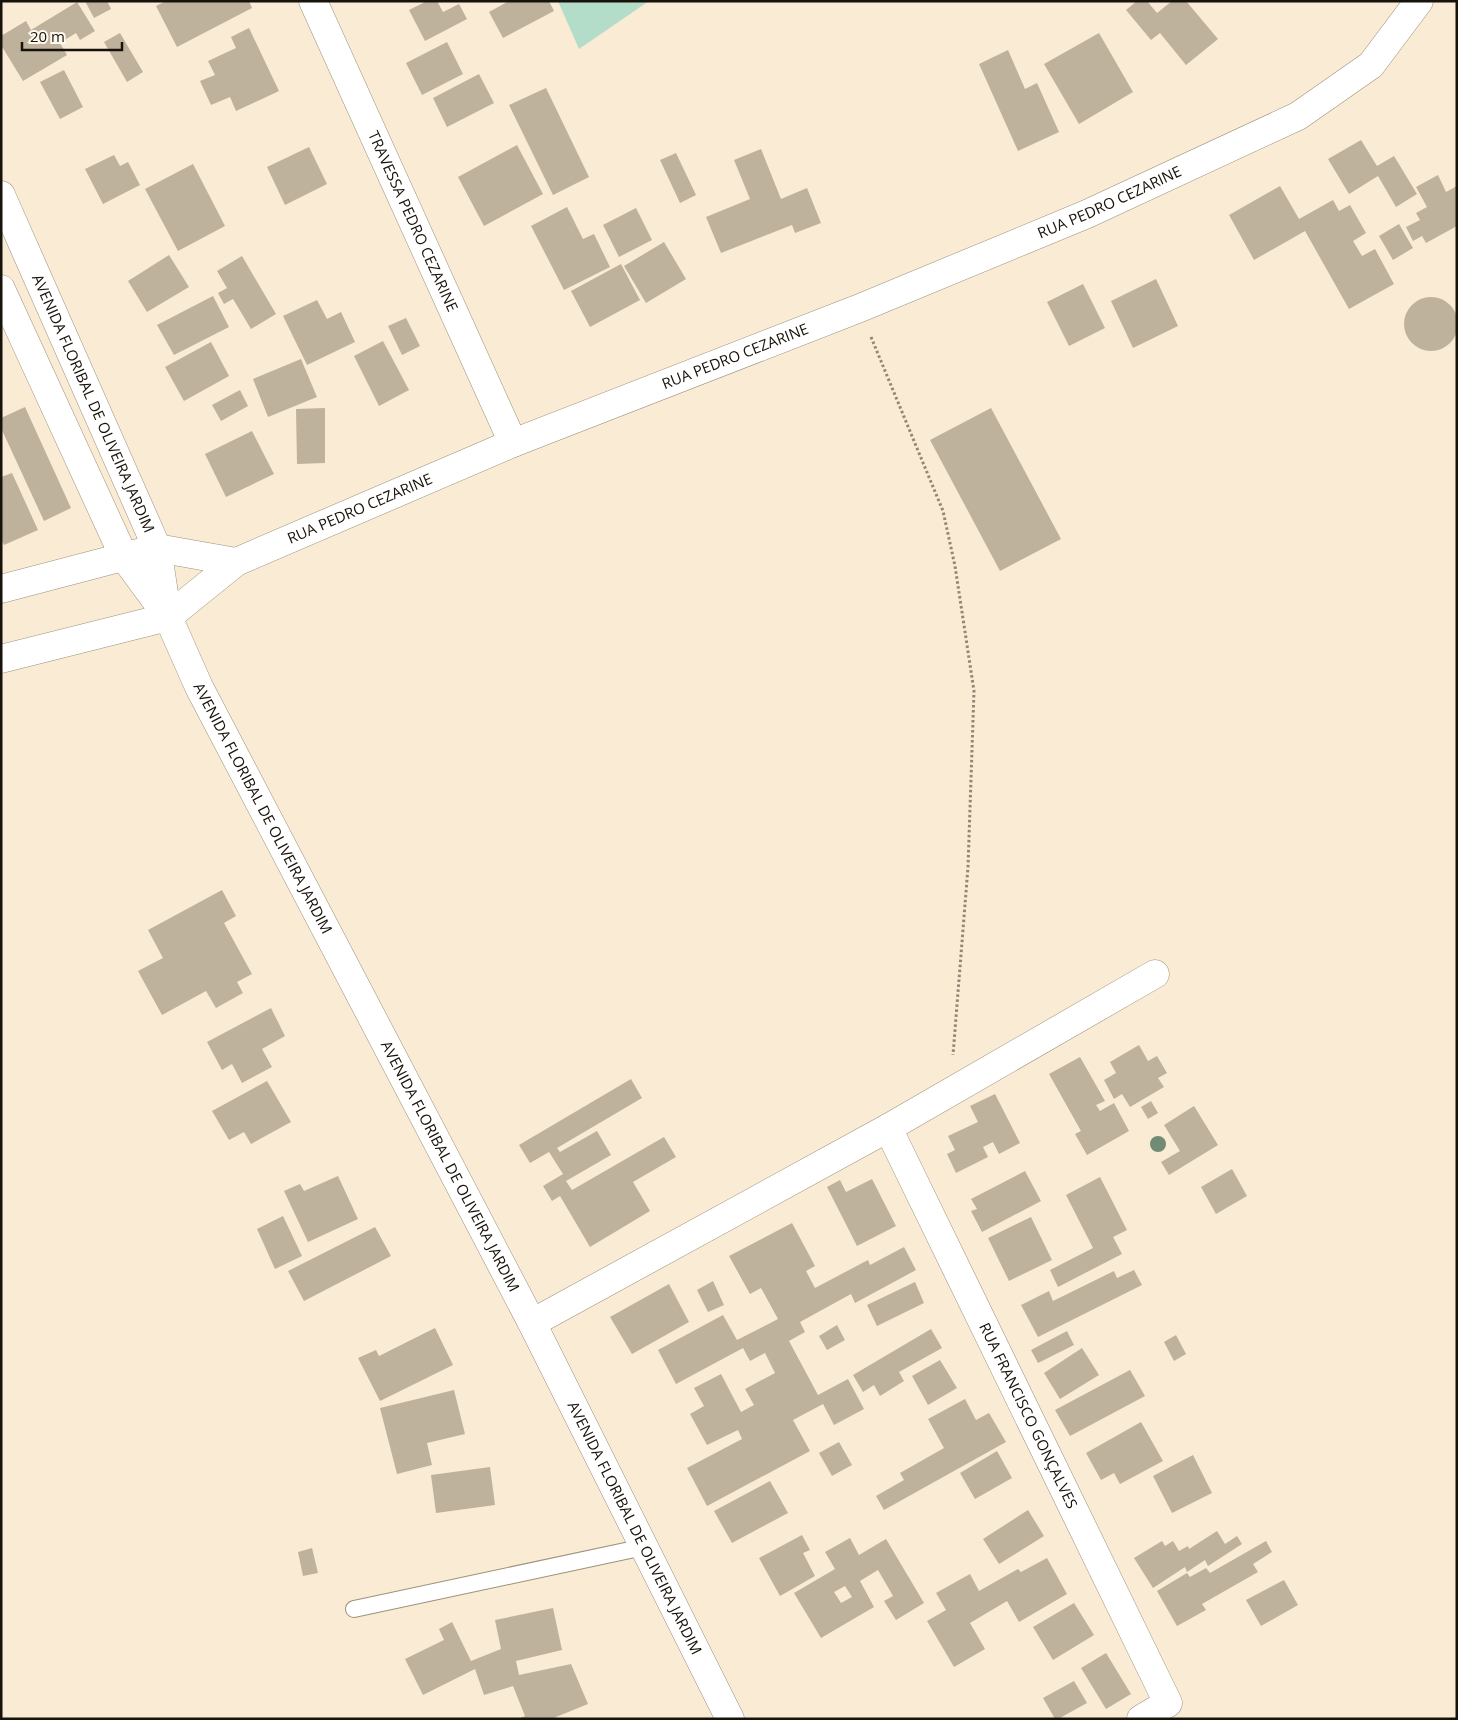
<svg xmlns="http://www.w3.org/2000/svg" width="1458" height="1720" font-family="'Open Sans',sans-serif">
  <rect width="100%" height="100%" fill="#f9ebd4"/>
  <polygon fill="#b3ddc8" points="558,1 649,1 579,49"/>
  <g fill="#bfb29c" fill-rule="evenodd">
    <polygon points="85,1 107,1 111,9 94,18"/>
    <polygon points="166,1 249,1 252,8 177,47 156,6"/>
    <polygon points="427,1 437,1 443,12 459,4 467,19 425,41 409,10"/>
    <polygon points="509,1 549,1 554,11 503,38 489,12"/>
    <polygon points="1137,1 1147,1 1157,13 1172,1 1186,1 1218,39 1186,65 1160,33 1151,40 1126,10"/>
    <polygon points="77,2 95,31 80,40 76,33 60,43 67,55 23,81 1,45 1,36 26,21 31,30"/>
    <polygon points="249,28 279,91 236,111 230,97 211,105 200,81 215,75 208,61 236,48 231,37"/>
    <polygon points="120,33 143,72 127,82 104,42"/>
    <polygon points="1099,33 1133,92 1079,124 1044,64"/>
    <polygon points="447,42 463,74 422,95 406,63"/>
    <polygon points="1008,50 1025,89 1037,83 1059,132 1018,151 979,64"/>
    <polygon points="64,70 83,107 60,119 40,82"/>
    <polygon points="479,74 494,103 447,127 433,98"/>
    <polygon points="546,88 589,177 553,195 509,105"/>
    <polygon points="1361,140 1377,166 1394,156 1417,194 1396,207 1378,176 1349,194 1328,159"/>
    <polygon points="517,145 543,194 484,226 458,177"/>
    <polygon points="309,147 327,184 285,205 267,167"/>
    <polygon points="761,149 781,199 807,188 821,223 795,233 792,225 721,253 706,217 750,199 734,160"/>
    <polygon points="676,153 696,195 680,203 660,160"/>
    <polygon points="114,155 120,166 128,162 140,185 103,204 85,169"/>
    <polygon points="193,164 225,226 178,251 145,189"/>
    <polygon points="1438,175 1446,192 1457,186 1457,226 1426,243 1422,236 1413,241 1406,227 1420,220 1416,213 1427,207 1416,187"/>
    <polygon points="1280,186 1299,219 1333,200 1339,211 1350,205 1366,233 1353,241 1362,256 1375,249 1394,284 1349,309 1305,231 1254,260 1229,215"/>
    <polygon points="567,207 583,239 594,234 610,267 564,290 531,226"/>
    <polygon points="636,208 652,240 619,257 603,225"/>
    <polygon points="1399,224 1413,248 1393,260 1379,236"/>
    <polygon points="664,242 686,279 646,303 624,266"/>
    <polygon points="169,255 189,287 147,312 128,281"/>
    <polygon points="242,256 276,314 251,329 233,299 224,304 218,293 227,288 217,271"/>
    <polygon points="621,264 640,300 590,327 571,291"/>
    <polygon points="1156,279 1178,326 1133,348 1111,301"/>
    <polygon points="1083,284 1105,328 1069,346 1047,302"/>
    <polygon points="213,296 229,327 174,355 157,325"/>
    <circle cx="1431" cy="324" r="27"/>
    <polygon points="317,300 327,319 341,312 355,342 307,365 283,316"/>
    <polygon points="406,318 420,346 402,355 388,326"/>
    <polygon points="383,341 409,390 379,406 354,356"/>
    <polygon points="211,342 229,376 184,401 165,367"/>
    <polygon points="301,359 317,397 268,417 253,379"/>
    <polygon points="240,390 248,406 221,421 212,405"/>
    <polygon points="25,407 71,508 44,521 1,428 1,418"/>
    <polygon points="325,408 325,463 297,464 296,409"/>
    <polygon points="991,408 1061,539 1000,571 930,440"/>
    <polygon points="252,431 274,474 226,497 205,454"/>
    <polygon points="12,473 38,530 4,545 1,539 1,477"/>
    <polygon points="222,890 236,916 224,923 252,974 237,982 243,993 216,1008 206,991 162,1015 138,971 163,958 148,930"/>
    <polygon points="271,1008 285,1036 262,1049 272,1067 242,1083 232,1064 222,1070 207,1042"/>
    <polygon points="1139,1045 1148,1061 1157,1056 1167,1073 1158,1078 1164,1087 1130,1107 1122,1094 1114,1099 1104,1080 1116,1073 1110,1062"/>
    <polygon points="1080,1057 1105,1101 1096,1105 1100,1111 1114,1103 1129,1131 1087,1155 1075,1134 1081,1131 1049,1074"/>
    <polygon points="631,1079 642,1098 557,1148 560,1152 597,1131 611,1155 566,1181 572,1190 664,1137 676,1157 633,1182 650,1211 590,1247 560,1196 552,1201 543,1186 563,1174 549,1152 530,1163 519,1145"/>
    <polygon points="267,1081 291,1122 251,1144 244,1132 229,1140 212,1111"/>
    <polygon points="995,1094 1020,1143 999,1154 993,1142 983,1147 988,1157 956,1173 947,1154 955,1150 948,1136 978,1122 970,1106"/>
    <polygon points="1151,1101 1158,1113 1148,1119 1141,1107"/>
    <polygon points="1194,1106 1218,1145 1169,1175 1161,1162 1180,1151 1164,1125"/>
    <polygon points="1232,1169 1247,1196 1216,1214 1201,1187"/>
    <polygon points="1025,1171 1041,1201 982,1232 971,1211 977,1209 971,1199"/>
    <polygon points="338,1176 358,1219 308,1242 284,1191 300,1184 304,1191"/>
    <polygon points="1100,1177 1127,1230 1113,1237 1122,1254 1058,1287 1050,1270 1093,1248 1066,1195"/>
    <polygon points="872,1179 896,1226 857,1246 827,1187 840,1180 846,1192"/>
    <polygon points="283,1216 302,1256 275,1269 257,1229"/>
    <polygon points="1031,1217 1052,1260 1009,1281 988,1238"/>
    <polygon points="792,1223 815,1266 806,1271 815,1288 868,1260 870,1265 904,1247 916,1270 855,1303 851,1294 800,1322 805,1332 789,1341 818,1395 848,1379 864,1409 834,1425 823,1404 793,1420 810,1451 707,1506 687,1468 742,1439 738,1430 707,1445 690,1414 704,1406 694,1388 721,1374 741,1412 754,1405 745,1389 775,1373 765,1353 750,1361 743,1348 676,1384 658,1350 723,1315 737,1340 778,1319 761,1288 750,1294 729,1256"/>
    <polygon points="375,1227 391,1256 304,1301 288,1271"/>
    <polygon points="1134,1270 1142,1285 1038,1337 1021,1305 1049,1291 1053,1301 1114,1271 1117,1278"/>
    <polygon points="713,1281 724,1305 708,1312 697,1290"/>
    <polygon points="915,1282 924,1303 877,1326 867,1305"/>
    <polygon points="669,1284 689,1322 632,1354 610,1317"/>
    <polygon points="837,1325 845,1340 827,1350 819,1336"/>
    <polygon points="435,1328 453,1365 380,1401 358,1358 376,1350 379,1356"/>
    <polygon points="931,1329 942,1348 899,1372 904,1381 880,1396 874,1385 863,1392 853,1375"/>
    <polygon points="1067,1331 1074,1345 1038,1363 1031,1350"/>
    <polygon points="1176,1335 1186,1354 1174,1361 1164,1342"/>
    <polygon points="1082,1348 1099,1375 1060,1399 1044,1373"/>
    <polygon points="940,1360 957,1388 928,1405 912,1376"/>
    <polygon points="1130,1370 1145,1396 1070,1436 1055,1410"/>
    <polygon points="454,1390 465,1434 427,1443 432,1465 397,1474 380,1408"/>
    <polygon points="965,1399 976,1420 989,1413 1006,1442 884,1510 876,1496 904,1480 900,1473 944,1448 928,1419"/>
    <polygon points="1141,1422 1163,1461 1120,1484 1114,1473 1101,1480 1086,1453"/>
    <polygon points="839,1442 852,1465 832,1476 819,1453"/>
    <polygon points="997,1451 1012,1478 975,1499 960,1473"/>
    <polygon points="1193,1455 1212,1493 1172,1513 1153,1476"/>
    <polygon points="490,1467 495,1505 436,1513 431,1475"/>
    <polygon points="770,1481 788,1513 732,1543 714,1511"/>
    <polygon points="1028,1510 1044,1536 999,1564 983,1539"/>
    <polygon points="1217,1531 1225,1544 1237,1536 1242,1544 1208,1566 1205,1560 1187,1572 1185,1567 1153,1588 1134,1558 1162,1541 1165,1546 1173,1541 1179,1551 1188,1546 1189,1549"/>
    <polygon points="802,1535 810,1550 803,1553 815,1576 780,1596 759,1558"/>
    <path d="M850,1538L859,1555L886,1539L924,1603L896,1620L884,1601L893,1596L878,1570L860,1581L874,1607L821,1638L794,1593L835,1569L825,1552ZM845,1586L852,1597L841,1603L834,1592Z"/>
    <polygon points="1266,1541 1272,1552 1253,1564 1258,1572 1202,1604 1206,1610 1177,1626 1157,1591 1187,1573 1190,1577 1206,1568 1210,1573"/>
    <polygon points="312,1548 318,1573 303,1576 298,1552"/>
    <polygon points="1047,1558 1067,1594 1019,1622 1007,1601 970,1623 985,1649 954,1667 927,1621 946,1610 936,1593 970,1574 979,1591 1018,1569 1021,1572"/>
    <polygon points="1284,1580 1298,1605 1261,1626 1246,1600"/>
    <polygon points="1074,1603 1094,1635 1053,1660 1033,1627"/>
    <polygon points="553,1608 562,1650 516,1661 519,1675 571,1664 588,1704 551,1719 518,1719 525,1716 513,1686 484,1695 475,1669 423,1695 405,1659 444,1640 439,1629 452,1622 471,1661 501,1649 495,1620"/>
    <polygon points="1106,1653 1131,1694 1106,1709 1081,1668"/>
    <polygon points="1074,1681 1087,1703 1058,1719 1055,1719 1043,1698"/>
  </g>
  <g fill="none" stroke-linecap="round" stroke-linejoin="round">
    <g stroke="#9d917b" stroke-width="18">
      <polyline id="service" points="354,1609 644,1547"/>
    </g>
    <g stroke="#9d917b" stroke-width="29">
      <g id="minor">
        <path id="s1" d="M313,1L513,443"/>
        <path id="s2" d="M1,195L157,548L236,562L513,443L860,308L1087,214L1298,116L1371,65L1419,1"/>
        <polyline points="1,289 124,557"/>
        <polyline points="168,617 236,562"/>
        <path id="s3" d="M888,1128L1168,1703L1141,1719"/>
        <polyline points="532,1323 888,1128 1155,974"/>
      </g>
    </g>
    <g stroke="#9d917b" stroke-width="29">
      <g id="tertiary">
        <path id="s4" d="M124,557L168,617L199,687L532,1323L730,1719"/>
        <polyline points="1,589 157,548 167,613"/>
        <polyline points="1,659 168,617"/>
      </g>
    </g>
    <polyline stroke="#918777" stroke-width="3" stroke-dasharray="2.5 2.5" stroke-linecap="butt" points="871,337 943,511 955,566 974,691 968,867 953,1055"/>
    <use href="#service" stroke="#fff" stroke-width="16"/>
    <use href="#minor" stroke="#fff" stroke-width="28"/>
    <use href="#tertiary" stroke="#fff" stroke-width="28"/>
  </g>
  <circle fill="#718b75" cx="1158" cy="1144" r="8"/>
  <g text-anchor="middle" stroke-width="4" stroke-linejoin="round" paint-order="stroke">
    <g font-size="15" fill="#17120a" stroke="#fffaf0">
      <text dy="5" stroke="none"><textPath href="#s2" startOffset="1411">RUA PEDRO CEZARINE</textPath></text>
      <text dy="5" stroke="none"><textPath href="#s1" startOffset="242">TRAVESSA PEDRO CEZARINE</textPath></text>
      <text dy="5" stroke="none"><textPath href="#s2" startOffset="1006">RUA PEDRO CEZARINE</textPath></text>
      <text dy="5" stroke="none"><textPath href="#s2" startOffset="228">AVENIDA FLORIBAL DE OLIVEIRA JARDIM</textPath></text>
      <text dy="5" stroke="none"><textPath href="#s2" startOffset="601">RUA PEDRO CEZARINE</textPath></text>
      <text dy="5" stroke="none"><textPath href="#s4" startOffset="288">AVENIDA FLORIBAL DE OLIVEIRA JARDIM</textPath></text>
      <text dy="5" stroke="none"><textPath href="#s4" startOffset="692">AVENIDA FLORIBAL DE OLIVEIRA JARDIM</textPath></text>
      <text dy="5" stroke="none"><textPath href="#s3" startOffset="320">RUA FRANCISCO GONÇALVES</textPath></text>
      <text dy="5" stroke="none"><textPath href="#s4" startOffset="1098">AVENIDA FLORIBAL DE OLIVEIRA JARDIM</textPath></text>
    </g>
  </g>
  <rect width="1458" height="1720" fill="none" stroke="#17120a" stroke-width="5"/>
  <path d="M22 42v8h100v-8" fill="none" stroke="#17120a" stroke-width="2.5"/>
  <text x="30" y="42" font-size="15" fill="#17120a" stroke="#fffaf0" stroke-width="4" paint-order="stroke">20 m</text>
</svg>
